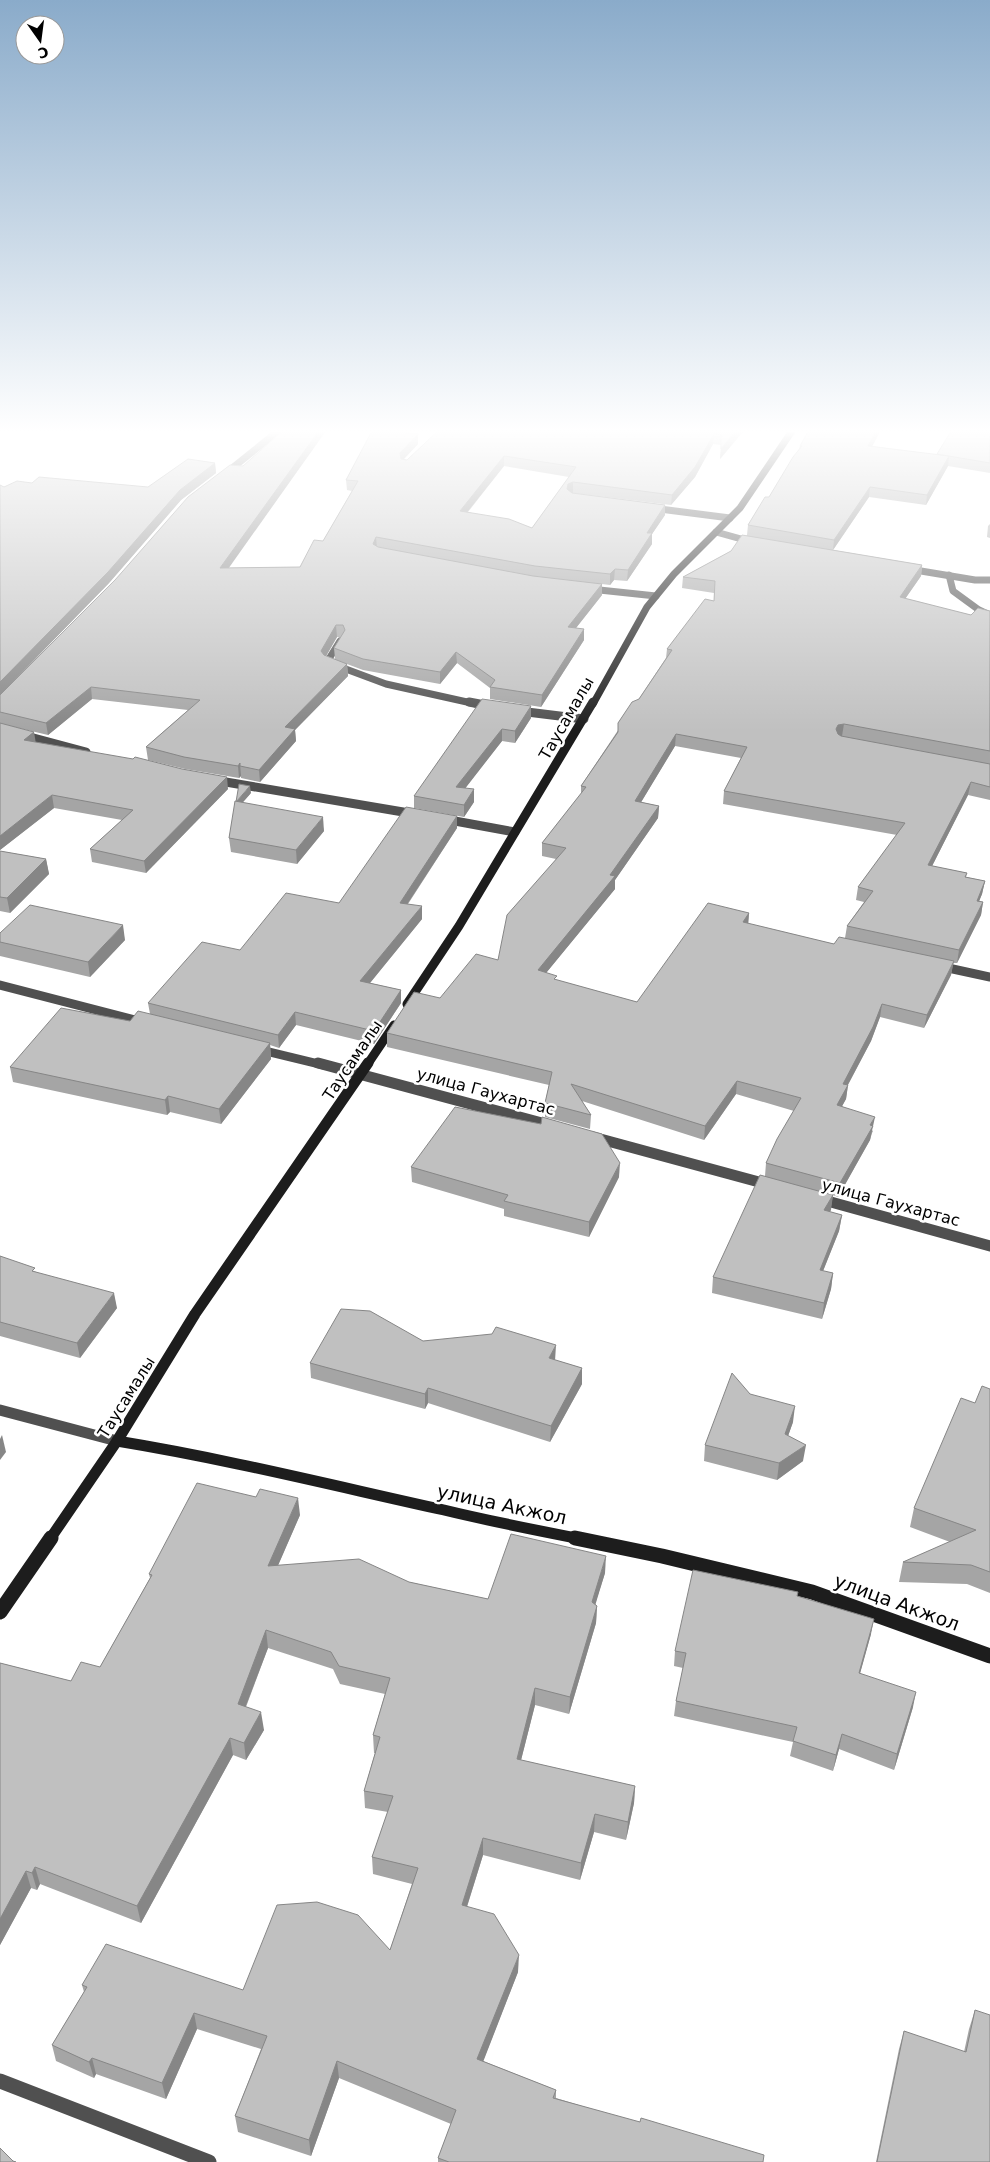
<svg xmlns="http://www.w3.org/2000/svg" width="990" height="2162" font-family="'DejaVu Sans',sans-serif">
  <rect width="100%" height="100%" fill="#fff"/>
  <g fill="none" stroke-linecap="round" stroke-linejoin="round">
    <g stroke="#505050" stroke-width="7">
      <polyline points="226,473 282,428"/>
      <polyline points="652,508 730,518"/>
      <polyline points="716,532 752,542"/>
      <polyline points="909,569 975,580 990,580"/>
      <polyline points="949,575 953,591 979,610 990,615"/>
      <polyline points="590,589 656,596"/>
      <polyline points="340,641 327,662 386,684 476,704"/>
    </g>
    <g stroke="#505050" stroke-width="9">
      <polyline points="469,702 490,706"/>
      <polyline points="519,711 584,719"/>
      <polyline points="0,729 86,752"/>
      <polyline points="214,780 415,814"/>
      <polyline points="444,819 515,832"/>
      <polyline points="939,966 990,977"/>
      <polyline points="0,985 143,1022"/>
      <polyline points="257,1049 323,1065"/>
    </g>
    <g stroke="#505050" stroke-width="11">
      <polyline points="318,1063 553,1126"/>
      <polyline points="593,1137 770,1185"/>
      <polyline points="820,1199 990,1246"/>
      <polyline points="0,1410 117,1441"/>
    </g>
    <polyline stroke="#505050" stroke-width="15" points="0,2081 209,2162"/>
    <polyline stroke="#1d1d1d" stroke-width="7" points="593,704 647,607 674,574 740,508 794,428"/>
    <g stroke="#1d1d1d" stroke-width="9">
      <polyline points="407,1004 459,926 593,702"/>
      <polyline points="367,1065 394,1025"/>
    </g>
    <g stroke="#1d1d1d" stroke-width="11">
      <path d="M117,1441C227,1459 335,1486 444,1510C489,1521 535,1530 581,1539"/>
      <polyline points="50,1539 117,1441 195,1314 368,1063"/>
    </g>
    <g stroke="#1d1d1d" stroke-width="15">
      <polyline points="575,1538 662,1556 812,1592 990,1656"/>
      <polyline points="0,1612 51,1538"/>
    </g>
  </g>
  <g fill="#a5a5a5" fill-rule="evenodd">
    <path d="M286,428H328L228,568L300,567L323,541L352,491L347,490L346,480L418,434V444L404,459L407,460L746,428L720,459L721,445L713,444L695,477L671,505L573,493L665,505V515L652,534V544L627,581L614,580L610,585L602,584V595L576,628L584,640L541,707L490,699V688L457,663L440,684L363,670L347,664L348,676L295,730L296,741L260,782L241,778V776L239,778L185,769L148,760L146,747L188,710L92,699L48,735L6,725L35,742L228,789L146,873L92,862L90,849L122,820L54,808L0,850V485L4,487L32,483L148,487L215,463L216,473L181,500L109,583L2,693L243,466ZM504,466L569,477L532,528L468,512ZM337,637H341L334,648L335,659L326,656Z"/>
    <path d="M799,428H882L872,446L937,455V454L990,428V473L948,466L926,505L869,497L833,550L922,565L921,576L905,599L971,615L990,611V800L968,795L932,866L967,873L966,877L985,881L982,894L979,901L983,902L981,915L957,963H953L951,975L924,1028L880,1017L871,1041L848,1085L846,1099L842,1106L873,1131L872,1133L870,1140L838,1197L833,1195L830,1212L842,1215L839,1231L823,1271L833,1273L831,1289L822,1319L712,1293L713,1277L765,1176L766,1163L794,1111L736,1094L704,1140L582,1101L591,1115L590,1129L545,1117V1103L549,1085L387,1047V1033L498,960L556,859L542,856V843L581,794V786L666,658L667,649L714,601V593L682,588L683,577L731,551L747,535L748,525L769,497L799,449L800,446L808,432L798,431ZM675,746L741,758L724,791L723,804L897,835L858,887L856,900L864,902L847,926L845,938L834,944L748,924L749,913L637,1002L556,980L546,973L615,889V880L658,818L659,806L641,802Z"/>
    <polygon points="990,524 990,538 987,537 988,526"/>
    <polygon points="531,706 531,718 515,743 502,741 465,788 474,802 464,817 414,808 414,796"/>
    <polygon points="251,793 242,803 324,831 297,864 231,852 229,838 236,802"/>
    <polygon points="457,816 457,828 408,904 422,919 370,983 401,990 401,1003 374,1044 296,1025 279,1048 270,1045 271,1059 221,1124 170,1112 167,1115 13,1082 10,1067 150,1014 148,1003 240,950 339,903"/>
    <polygon points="0,851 46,859 49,874 10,913 0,911"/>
    <polygon points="0,933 125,940 90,977 0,956"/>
    <polygon points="411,1167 619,1177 589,1237 504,1216 504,1209 412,1182"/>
    <polygon points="0,1256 117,1308 80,1358 0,1336"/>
    <polygon points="423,1341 555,1360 582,1368 582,1384 550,1442 428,1403 425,1409 311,1378 310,1363"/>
    <polygon points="990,1389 990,1593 967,1584 899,1582 903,1562 950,1542 910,1527 914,1508 975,1403"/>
    <polygon points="793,1422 788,1436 803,1461 777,1480 704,1461 705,1445"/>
    <polygon points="300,1515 278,1565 409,1582 488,1599 605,1573 595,1604 597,1606 596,1623 569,1714 535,1705 521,1760 635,1786 634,1803 626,1840 594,1832 580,1880 483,1855 467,1907 518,1972 483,2061 556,2090 556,2098 763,2162 438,2162 438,2158 451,2124 339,2078 311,2156 238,2132 235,2116 261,2049 197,2029 166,2099 96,2074 94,2078 56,2061 52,2045 84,1992 82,1985 243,1990 390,1950 412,1884 373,1874 372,1857 388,1812 365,1808 364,1791 375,1753 374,1753 373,1735 385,1694 340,1684 333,1669 268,1648 246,1707 264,1730 246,1760 233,1755 141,1923 40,1884 37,1890 31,1888 0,1945 0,1663 71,1681 100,1667 150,1578 149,1574"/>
    <polygon points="797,1596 871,1634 860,1673 913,1707 894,1770 839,1749 833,1771 790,1756 793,1742 674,1716 676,1701 683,1668 674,1666 675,1651"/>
    <polygon points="975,2010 990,2162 876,2162 899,2049 904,2031 964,2052 969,2029"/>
  </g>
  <g fill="#868686">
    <polygon points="321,428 328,428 221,579 220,568"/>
    <polygon points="738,428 746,428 720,459 721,449"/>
    <polygon points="878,428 882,428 867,456 868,446"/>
    <polygon points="418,434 418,444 400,463 400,453"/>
    <polygon points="714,434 713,444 695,477 671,505 672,495"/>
    <polygon points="504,456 504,466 460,521 460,511"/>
    <polygon points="949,456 948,466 926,505 927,495"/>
    <polygon points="215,463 216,473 181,500 109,583 0,695 0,682 180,490"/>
    <polygon points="573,482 573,493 568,494 567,489 568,484"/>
    <polygon points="870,487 869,497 833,550 834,540"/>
    <polygon points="665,505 665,515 652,534 652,544 627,581 628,570 647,533"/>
    <polygon points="376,537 377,548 373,544"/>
    <polygon points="922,565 921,576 898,609 900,597"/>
    <polygon points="615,569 614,580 610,585 610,574"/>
    <polygon points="602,584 602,595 568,638 568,627"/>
    <polygon points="336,625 337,637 322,663 321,651"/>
    <polygon points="584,629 584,640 541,707 542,695"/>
    <polygon points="456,652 457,663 440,684 440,672"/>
    <polygon points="347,664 348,676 295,730 296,741 260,782 259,770 285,727"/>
    <polygon points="91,687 92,699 48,735 46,723"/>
    <polygon points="531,706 531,718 515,743 515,731"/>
    <polygon points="844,724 842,736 837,738 836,729 838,725"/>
    <polygon points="502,729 502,741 457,799 456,787"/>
    <polygon points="34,732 36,744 24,740"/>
    <polygon points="676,734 675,746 634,814 635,801"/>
    <polygon points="240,763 241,776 239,778 238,766"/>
    <polygon points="227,777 228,789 146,873 144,861"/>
    <polygon points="971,782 968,795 926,878 928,865"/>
    <polygon points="250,786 251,793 237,809 236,802"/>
    <polygon points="474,789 474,802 464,817 464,805"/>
    <polygon points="52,795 54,808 0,850 0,836"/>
    <polygon points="659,806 658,818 615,880 615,889 537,984 538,970 610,875"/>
    <polygon points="457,816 457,828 400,915 400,903"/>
    <polygon points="323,817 324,831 297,864 296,850"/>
    <polygon points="46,859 49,874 10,913 7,898"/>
    <polygon points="985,881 982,894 974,914 977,901"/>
    <polygon points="983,902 981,915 957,963 959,950"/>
    <polygon points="422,906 422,919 361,994 360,981"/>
    <polygon points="749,913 748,926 743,922"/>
    <polygon points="123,925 125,940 90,977 88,962"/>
    <polygon points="954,961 951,975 924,1028 927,1015"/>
    <polygon points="401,990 401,1003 374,1044 374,1031"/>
    <polygon points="882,1004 880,1017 871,1041 845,1090 848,1085 846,1099 835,1119 837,1105 843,1084"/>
    <polygon points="295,1012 296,1025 279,1048 278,1035"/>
    <polygon points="270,1043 271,1059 221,1124 219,1109"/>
    <polygon points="737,1081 736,1094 704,1140 705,1126"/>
    <polygon points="168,1096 170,1112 167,1115 165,1100"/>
    <polygon points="875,1117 870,1140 838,1197 840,1183 870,1125"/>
    <polygon points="620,1163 619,1177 589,1237 589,1222"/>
    <polygon points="833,1195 831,1210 822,1226 824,1210"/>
    <polygon points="842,1215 839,1231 817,1286 820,1270"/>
    <polygon points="833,1273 831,1289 822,1319 824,1303"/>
    <polygon points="114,1293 117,1308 80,1358 77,1343"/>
    <polygon points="556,1345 555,1361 549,1358"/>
    <polygon points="582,1368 582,1384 550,1442 551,1426"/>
    <polygon points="428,1388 428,1403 425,1409 425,1394"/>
    <polygon points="795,1406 793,1422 783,1450 785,1434"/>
    <polygon points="2,1435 6,1452 0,1460 0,1439"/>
    <polygon points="806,1445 803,1461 777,1480 779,1463"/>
    <polygon points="298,1498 300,1515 270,1584 268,1566"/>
    <polygon points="606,1556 605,1573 591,1619 592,1602"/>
    <polygon points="597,1606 596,1623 569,1714 570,1697"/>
    <polygon points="874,1619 871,1634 856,1688 859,1673"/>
    <polygon points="266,1630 268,1648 240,1721 238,1704"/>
    <polygon points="535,1688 535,1705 517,1776 517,1759"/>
    <polygon points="916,1692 913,1707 894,1770 897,1754"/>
    <polygon points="261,1712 264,1730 246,1760 244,1743"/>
    <polygon points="842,1734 839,1749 833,1771 836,1755"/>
    <polygon points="230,1738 233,1755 141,1923 137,1906"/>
    <polygon points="635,1786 634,1803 626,1840 628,1822"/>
    <polygon points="595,1814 594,1832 580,1880 581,1863"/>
    <polygon points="483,1838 483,1855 462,1922 462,1905"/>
    <polygon points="35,1867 40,1884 37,1890 32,1873"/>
    <polygon points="26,1871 31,1888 0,1945 0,1919"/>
    <polygon points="519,1955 518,1972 478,2075 477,2059"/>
    <polygon points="194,2013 197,2029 166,2099 162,2083"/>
    <polygon points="92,2058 96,2074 94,2078 89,2062"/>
    <polygon points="337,2061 339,2078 311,2156 309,2140"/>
  </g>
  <g fill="#c0c0c0" stroke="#868686" fill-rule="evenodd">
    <path d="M286,428H321L220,568L300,567L314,540L323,541L358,481L346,480L373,429L418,434L400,453L401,459L407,460L441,428H738L721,449V435L714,434L695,467L672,495L573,482L568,484L567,489L572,493L665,505L647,533H652L628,570L615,569L610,574L535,566L376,537L373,544L378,547L533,576L602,584L568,627L584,629L542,695L490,687L495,680L456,652L440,672L363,659L334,648L345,630L343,625H336L321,651L324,655L347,664L285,727L295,729L259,770L240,766V763L238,766L184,757L146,747L200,700L91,687L46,723L0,712V695L115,580L188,497L230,465L243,466ZM504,456L576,467L532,528L509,519L460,511Z"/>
    <polygon points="810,428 878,428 868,446 949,456 927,495 870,487 834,540 748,525 765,497 769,497 793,457 802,446 800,446"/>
    <polygon points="953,428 990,428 990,463 937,454"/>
    <polygon points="188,459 215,463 180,490 108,572 0,682 0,485 4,487 17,481 32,483 39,477 148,487"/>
    <polygon points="742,535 922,565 900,597 971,615 978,608 990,611 990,751 844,724 838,725 836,729 838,734 841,736 990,764 990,787 971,782 928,865 967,873 965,877 985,881 977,901 983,902 959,950 847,926 873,891 858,887 905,823 724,791 747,747 676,734 635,801 659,806 610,875 615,876 538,970 557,976 554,979 637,1002 708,903 749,913 743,922 834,944 839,937 954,961 927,1015 882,1004 873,1027 843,1084 848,1085 837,1105 875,1117 870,1125 873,1126 840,1183 766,1163 777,1139 801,1098 737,1081 705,1126 571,1084 591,1115 545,1103 552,1072 387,1033 414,992 440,998 476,954 498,960 507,915 566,848 542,843 586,787 581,786 618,732 618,723 632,702 639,699 672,650 667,649 705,599 714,601 715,581 683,577 731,551"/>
    <polygon points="482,699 531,706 515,731 502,729 456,787 474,789 464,805 414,796"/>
    <polygon points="0,723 34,732 24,740 133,759 135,757 182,769 227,777 144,861 90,849 133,810 52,795 0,836"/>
    <polygon points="239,784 250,786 236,802"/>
    <polygon points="235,801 323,817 296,850 229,838"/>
    <polygon points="406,807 457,816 400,903 422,906 360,981 401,990 374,1031 295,1012 278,1035 148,1003 202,942 240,950 286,893 339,903"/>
    <polygon points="0,851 46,859 7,898 0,897"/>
    <polygon points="30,905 123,925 88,962 0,942 0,933"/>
    <polygon points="61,1008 130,1021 138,1011 270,1043 219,1109 168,1096 165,1100 10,1067"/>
    <polygon points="455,1107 541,1124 542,1117 602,1134 620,1163 589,1222 504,1201 508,1195 411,1167"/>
    <polygon points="760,1175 833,1195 824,1210 842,1215 820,1270 833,1273 824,1303 713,1277"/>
    <polygon points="0,1256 35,1268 32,1271 114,1293 77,1343 0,1322"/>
    <polygon points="341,1309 370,1311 423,1341 492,1334 496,1327 556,1345 549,1358 582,1368 551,1426 428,1388 425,1394 310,1363"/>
    <polygon points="732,1373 750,1394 795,1406 785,1434 806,1445 779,1463 705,1445"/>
    <polygon points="982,1386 990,1389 990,1572 971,1565 903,1562 976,1530 914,1508 961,1398 975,1403"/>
    <polygon points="197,1483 256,1497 260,1489 298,1498 268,1566 359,1559 409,1582 488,1599 511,1534 606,1556 592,1602 597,1606 570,1697 535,1688 517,1759 635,1786 628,1822 595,1814 581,1863 483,1838 462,1905 494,1914 519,1955 477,2059 556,2090 553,2098 640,2122 641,2118 764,2155 763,2162 449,2162 438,2158 456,2110 337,2061 309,2140 235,2116 267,2036 194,2013 162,2083 92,2058 89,2062 52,2045 87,1987 82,1985 106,1944 243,1990 277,1905 317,1902 358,1915 390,1950 418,1868 372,1857 393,1796 364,1791 380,1737 373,1735 390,1678 339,1666 331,1652 266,1630 238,1704 261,1712 244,1743 230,1738 137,1906 35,1867 32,1873 26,1871 0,1919 0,1663 71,1681 81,1662 100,1667 152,1575 149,1574"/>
    <polygon points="693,1570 798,1592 797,1596 874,1619 859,1673 916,1692 897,1754 842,1734 836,1755 793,1741 797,1727 676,1701 686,1653 675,1651"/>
    <polygon points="975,2010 990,2015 990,2162 877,2162 904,2031 966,2052"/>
    <polygon points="0,2148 13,2161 16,2162 0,2162"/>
  </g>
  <linearGradient id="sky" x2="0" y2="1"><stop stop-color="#8aabca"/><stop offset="0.59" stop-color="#fff"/><stop offset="1" stop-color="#fff" stop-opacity="0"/></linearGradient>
  <rect width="990" height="731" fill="url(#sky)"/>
  <g text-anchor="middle" stroke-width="5" stroke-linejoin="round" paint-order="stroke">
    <g font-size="16" fill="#000" stroke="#fff">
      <text transform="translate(566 718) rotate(-60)" y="6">Таусамалы</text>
      <text transform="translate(352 1060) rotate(-56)" y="6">Таусамалы</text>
      <text transform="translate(486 1091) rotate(15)" y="6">улица Гаухартас</text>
      <text transform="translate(891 1202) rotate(15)" y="6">улица Гаухартас</text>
      <text transform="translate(126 1397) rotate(-58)" y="6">Таусамалы</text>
    </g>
    <g font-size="19" fill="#000" stroke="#fff">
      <text transform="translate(502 1504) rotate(12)" y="7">улица Акжол</text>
      <text transform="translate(897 1602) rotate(20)" y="7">улица Акжол</text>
    </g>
  </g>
  <g transform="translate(40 40) rotate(166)"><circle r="24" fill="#ffffff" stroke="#999999"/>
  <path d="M0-4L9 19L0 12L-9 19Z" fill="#000000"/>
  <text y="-8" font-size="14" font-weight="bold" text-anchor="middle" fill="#000000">С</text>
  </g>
</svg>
